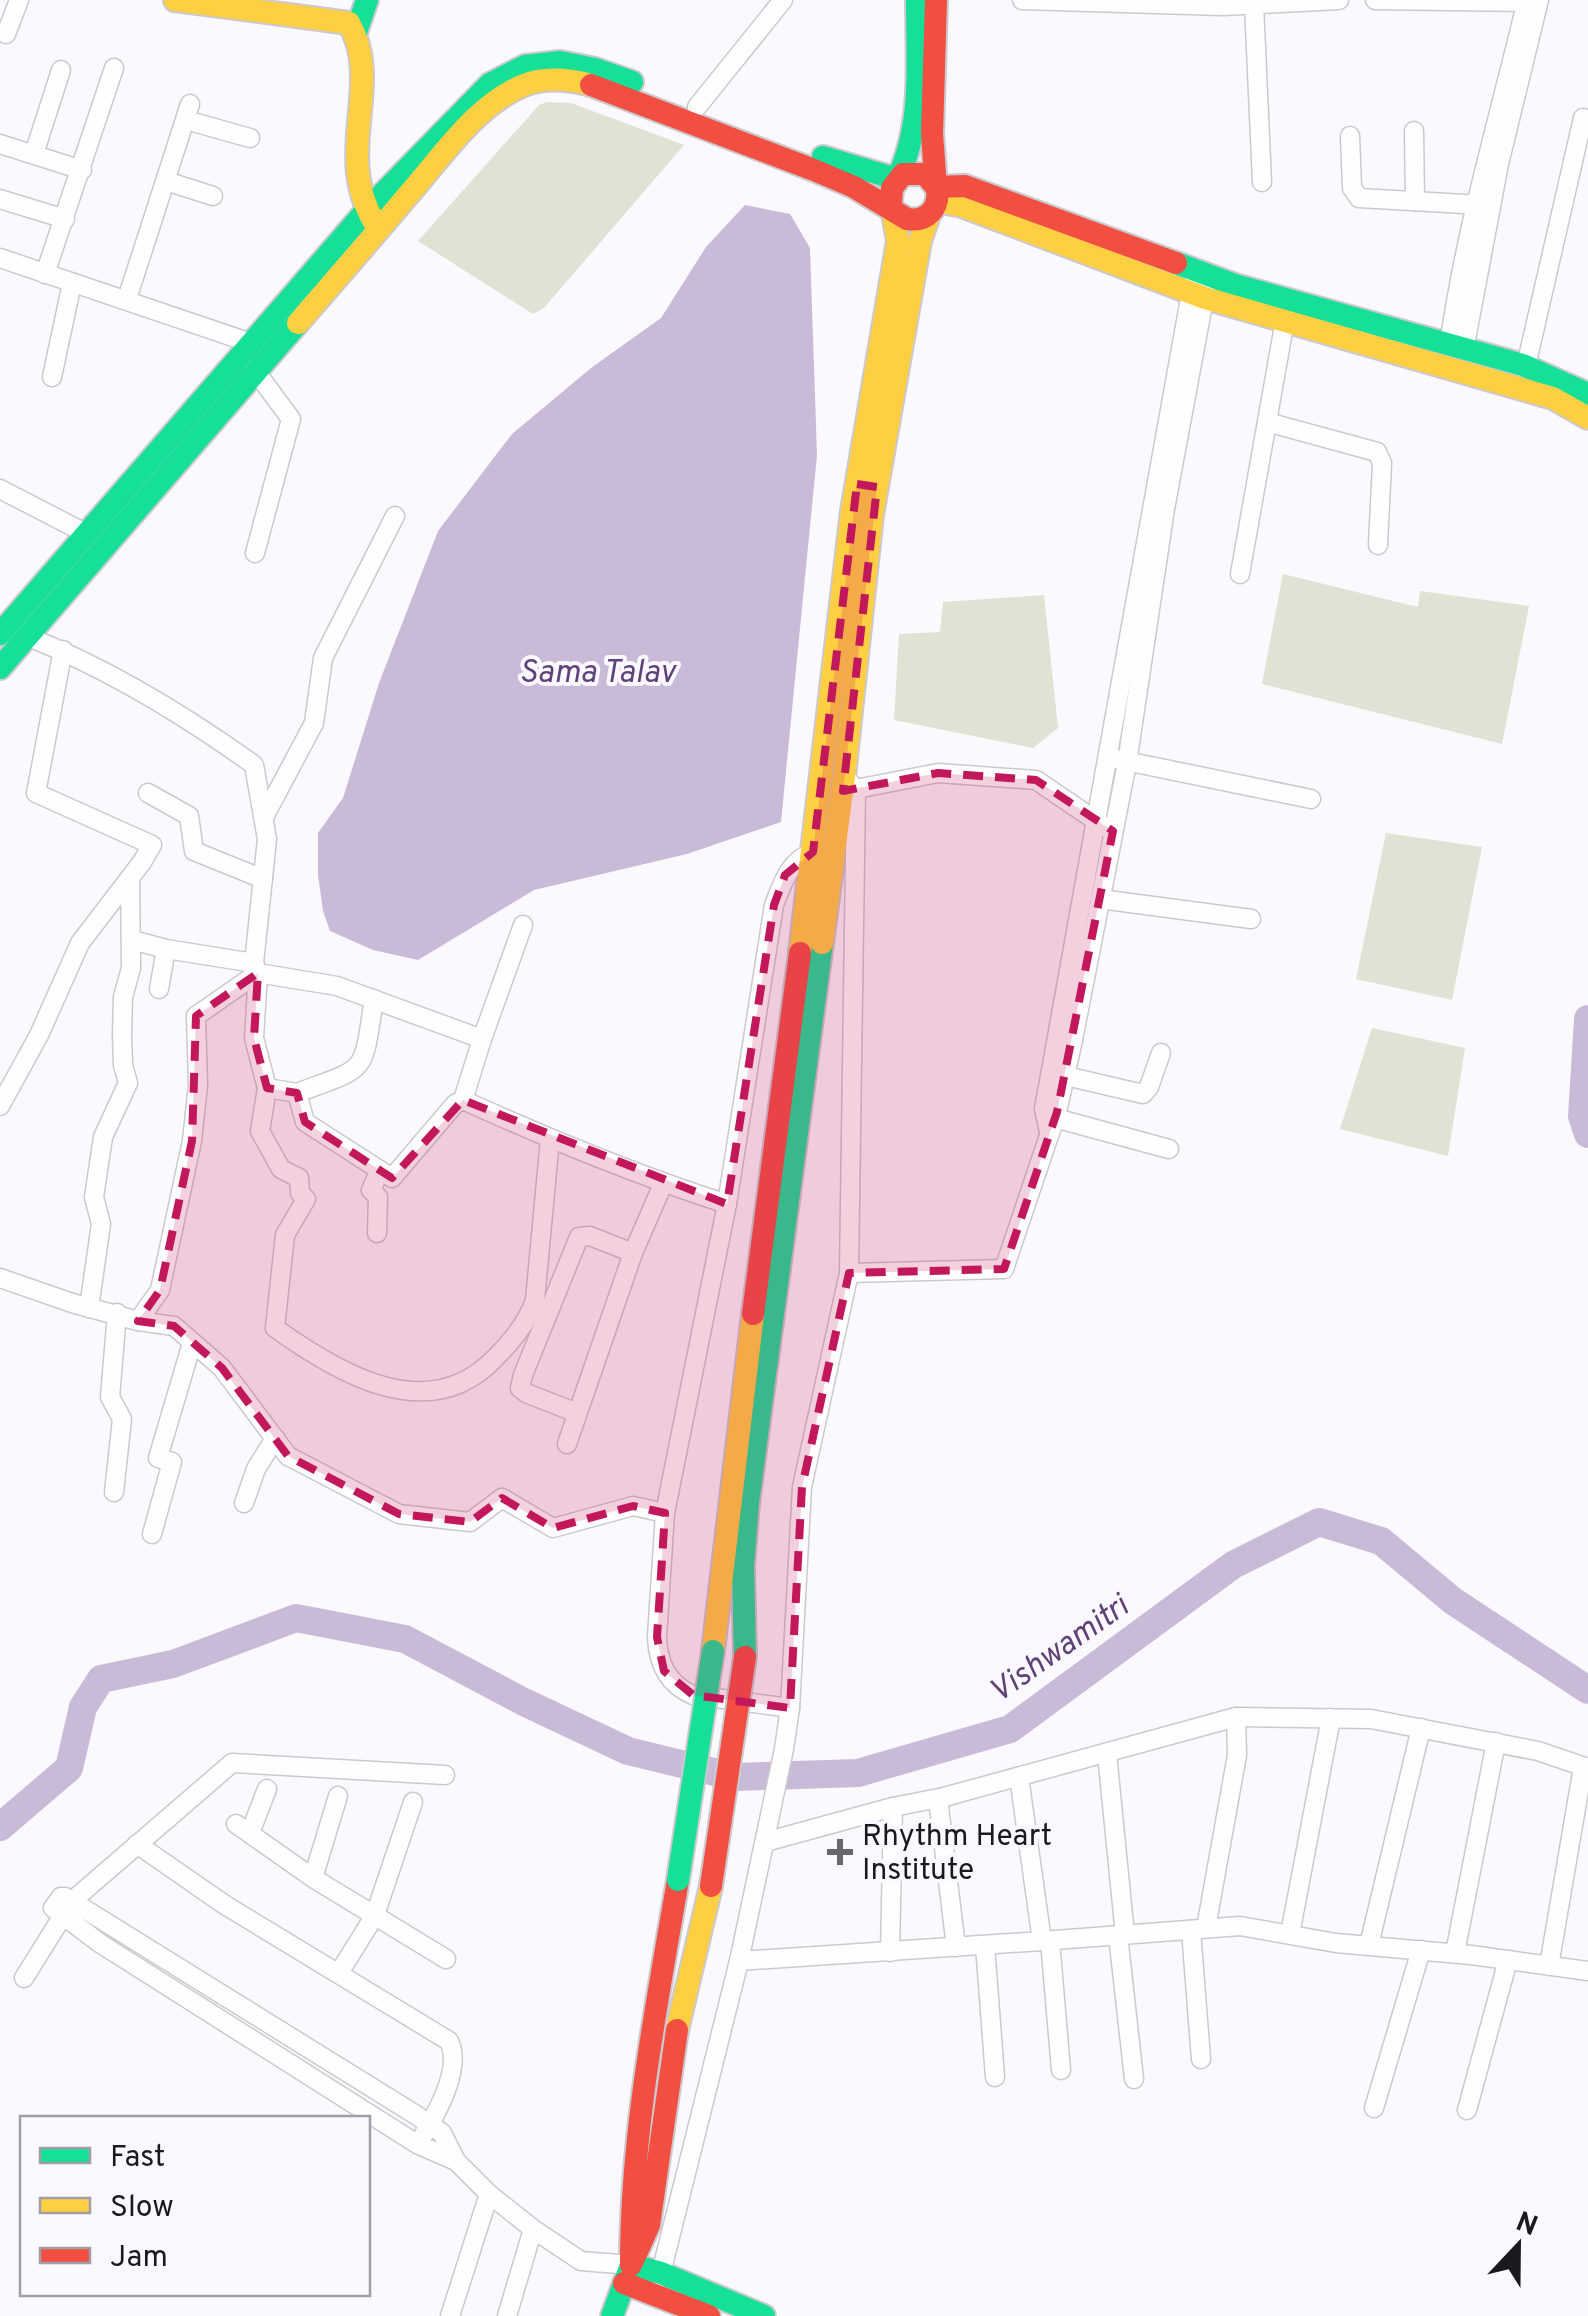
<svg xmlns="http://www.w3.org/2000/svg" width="1588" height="2316" font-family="Overpass,sans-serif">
  <rect width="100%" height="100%" fill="#fbf9fe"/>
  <g fill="#dee3d3">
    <polygon points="547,102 571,103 684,145 544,308 533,314 418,241 539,105"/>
    <polygon points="1283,574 1418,607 1420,591 1529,606 1502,744 1262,684"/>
    <polygon points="1044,595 1058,728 1033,748 894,720 899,634 940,632 943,602"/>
    <polygon points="1386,833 1482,847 1452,1000 1356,979"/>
    <polygon points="1372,1028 1465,1048 1448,1156 1340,1129"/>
  </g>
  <polygon fill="#c9bad8" points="745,205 790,214 810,248 817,455 781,822 687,854 534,890 418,960 373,950 330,931 323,911 318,875 318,833 343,798 379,683 438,531 512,434 591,368 661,318 706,247"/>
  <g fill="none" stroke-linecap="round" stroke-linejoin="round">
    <g stroke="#c9bad8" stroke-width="28">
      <polyline points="1588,1019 1582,1116 1588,1134"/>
      <polyline points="0,1827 69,1768 83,1707 101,1679 173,1664 296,1618 405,1639 524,1702 628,1751 735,1777 858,1773 1010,1729 1233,1565 1319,1522 1381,1541 1453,1601 1588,1690"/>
    </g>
    <g stroke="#cbc9cd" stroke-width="21">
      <g id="street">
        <polyline points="1022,0 1223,6 1339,0"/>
        <polyline points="1375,0 1534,2"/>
        <polyline points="1254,4 1262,182"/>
        <polyline points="6,34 19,0"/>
        <polyline points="697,107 783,0"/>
        <polyline points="186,120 250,138"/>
        <polyline points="1414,131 1415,201"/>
        <polyline points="1350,136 1352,188 1359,198 1483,205"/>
        <polyline points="0,144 82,170"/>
        <polyline points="34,154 61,70"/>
        <polyline points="166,181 213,196"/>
        <polyline points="0,199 65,219"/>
        <polyline points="0,258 260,346"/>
        <polyline points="45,274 114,68"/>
        <polyline points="127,299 190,104"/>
        <path d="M1449,346C1465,229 1500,115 1527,0"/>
        <polyline points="1464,350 1499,164 1539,0"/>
        <polyline points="1526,366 1583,118"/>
        <polyline points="254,369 291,419 255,553"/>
        <polyline points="52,377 72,283"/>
        <polyline points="1267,422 1377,452 1382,463 1378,545"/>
        <polyline points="0,489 87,534"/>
        <polyline points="1240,574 1285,320"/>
        <path d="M26,636C107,668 183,714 254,765L267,839L254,963L258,973L254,1038L267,1088L297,1093L305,1122L392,1178L455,1104L463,1100L482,1039L337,986L258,973L196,1016L198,1085L192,1141L160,1290L138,1321"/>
        <polyline points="1116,759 1311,799"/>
        <polyline points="856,789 938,773 1036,780 1105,827"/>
        <polyline points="148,793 189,816 194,851 263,879"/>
        <polyline points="264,817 314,723 323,658 395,516"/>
        <polyline points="1100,899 1251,919"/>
        <polyline points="132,940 166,949 254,963"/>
        <polyline points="159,989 166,949"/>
        <polyline points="482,1039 523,925"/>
        <polyline points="1066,1076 1143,1094 1149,1087 1161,1053"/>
        <path d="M267,1088L260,1131L281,1169L299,1178L300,1193L306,1199L285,1235L275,1328C339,1374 430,1428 496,1357C512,1341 528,1322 535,1300L550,1139"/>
        <path d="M297,1093C369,1066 362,1076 374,999"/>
        <path d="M463,1100C549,1139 636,1175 727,1204"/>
        <polyline points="0,1106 39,1035 80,943 142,862 152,845 36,793 63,650"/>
        <polyline points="1055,1118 1169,1149"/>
        <polyline points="1049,1132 1044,1109 1193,282"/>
        <polyline points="377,1233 378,1197 371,1190 380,1170"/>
        <polyline points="849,1273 1004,1269 1057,1112 1073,1040 1127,763 1165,509 1206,288"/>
        <polyline points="0,1278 72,1303 138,1321 174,1326 222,1368 288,1456 399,1514 470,1522 502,1498 553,1528 633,1506 665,1513"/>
        <polyline points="89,1308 101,1224 94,1197 103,1137 128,1083 123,1065 122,1034 123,997 131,968 130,878"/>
        <polyline points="577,1413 526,1393 520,1388 523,1375 579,1237 590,1236 633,1253"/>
        <polyline points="567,1444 633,1253 663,1184"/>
        <polyline points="114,1492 122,1419 110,1397 117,1313"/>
        <polyline points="244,1503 256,1469 275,1438"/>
        <polyline points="152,1534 172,1462 158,1458 192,1343"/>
        <path d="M790,1708L693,1695C667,1684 658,1663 657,1637L665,1513L727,1204L774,905C783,882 789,861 813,852"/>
        <polyline points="1107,1754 1125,1935"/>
        <polyline points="938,1799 956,1947"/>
        <polyline points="236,1824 313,1878 446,1959"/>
        <polyline points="250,1833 267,1789"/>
        <polyline points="765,1842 893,1807 944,1797 1236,1717 1371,1719 1538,1751 1588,1768"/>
        <path d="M137,1844L225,1905L449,2041C462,2067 438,2111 424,2134"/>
        <polyline points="313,1878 338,1796"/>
        <polyline points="1206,1928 1237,1755 1236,1717"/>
        <polyline points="1191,1930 1201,2059"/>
        <polyline points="1290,1934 1331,1718"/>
        <polyline points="1118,1935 1134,2079"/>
        <polyline points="1042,1941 1240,1926 1336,1943 1471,1955 1588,1971"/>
        <polyline points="1050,1941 1061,2070"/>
        <polyline points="985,1945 995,2077"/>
        <polyline points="1369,1945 1421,1728"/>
        <polyline points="890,1952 893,1807"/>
        <polyline points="1455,1953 1496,1742"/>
        <polyline points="739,1961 1042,1941 1019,1777"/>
        <polyline points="1549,1966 1583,1767"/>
        <polyline points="339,1973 375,1915 413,1802"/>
        <polyline points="24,1978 72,1901 232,1763 445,1775"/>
        <polyline points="1374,2108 1421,1950"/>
        <polyline points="1467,2110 1508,1960"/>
        <polyline points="456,2161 417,2144 101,1944 53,1908 61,1897 65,1897 416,2115 442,2133 456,2161 489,2194 533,2229 581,2261 631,2265"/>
        <polyline points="656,2282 661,2273 739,1961 784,1749 790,1708 802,1487 849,1273 856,789 844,776"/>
        <polyline points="450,2316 489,2194"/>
        <polyline points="507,2316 533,2229"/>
      </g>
    </g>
    <g stroke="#cbc9cd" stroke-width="26">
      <g id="fast">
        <polyline points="356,32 367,0"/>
        <path d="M823,157L897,179C924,124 917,60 917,0"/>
        <polyline points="1176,263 1235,285 1523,365 1588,394"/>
        <polyline points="0,634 365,212 490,84 525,66 560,62 595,69 632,82"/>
        <polyline points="0,668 298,323"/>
        <polyline points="745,1657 743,1566 748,1503 822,943"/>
        <polyline points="612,2316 631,2265 661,2273 764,2316"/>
      </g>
    </g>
    <g stroke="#cbc9cd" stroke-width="26">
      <g id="slow">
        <path d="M175,0L349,23C384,84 333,152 374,222"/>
        <polyline points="938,201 962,206 1205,298 1553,398 1588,418"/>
        <path d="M298,323C335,280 372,238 408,195C441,158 476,104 524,85C546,76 569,79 591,85"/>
        <polyline points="822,943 844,776 872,515 920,241 929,215"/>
        <polyline points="800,953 852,511 898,241 891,202"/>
        <polyline points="713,1651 753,1314"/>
        <polyline points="677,2030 711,1886"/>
      </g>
    </g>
    <g stroke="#cbc9cd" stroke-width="26">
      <g id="jam">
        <polyline points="936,0 932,134 936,187 965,186 1176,263"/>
        <path d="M591,85L814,170L854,187L907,219C927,222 940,209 937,188L925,174H903L892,188L891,202"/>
        <polyline points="753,1314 800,953"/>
        <path d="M677,2030L649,2225L631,2265C631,2135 656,2008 678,1880"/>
        <polyline points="624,2283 709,2316"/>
      </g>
    </g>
    <use href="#street" stroke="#fefeff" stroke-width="18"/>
    <use href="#fast" stroke="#16e098" stroke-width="22"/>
    <use href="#slow" stroke="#ffcf43" stroke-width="22"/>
    <use href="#jam" stroke="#f24e42" stroke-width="22"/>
    <g stroke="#cbc9cd" stroke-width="26" stroke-linecap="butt">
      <polyline id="fast-bridge" points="678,1880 713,1651"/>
    </g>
    <g stroke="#cbc9cd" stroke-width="26" stroke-linecap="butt">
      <polyline id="jam-bridge" points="711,1886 745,1657"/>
    </g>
    <use href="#fast-bridge" stroke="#16e098" stroke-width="22"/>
    <use href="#jam-bridge" stroke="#f24e42" stroke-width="22"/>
  </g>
  <path fill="#c2185b" fill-opacity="0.2" stroke="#c2185b" stroke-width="8" stroke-dasharray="20 12" stroke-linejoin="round" d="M857,484L877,487L843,791L938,773L1036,780L1113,831L1057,1112L1004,1269L849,1273L802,1487L790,1708L693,1695L664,1671L657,1637L665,1513L633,1506L553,1528L502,1498L470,1522L399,1514L288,1456L222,1368L174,1326L138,1321L160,1290L192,1141L196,1016L258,973L254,1038L267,1088L297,1093L305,1122L392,1178L463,1100L727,1204L774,905L785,875L813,852Z"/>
  <path fill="#69676c" stroke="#fbf8ff" stroke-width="4" d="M835 1837h10v10h10v10h-10v10h-10v-10h-10v-10h10z"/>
  <g text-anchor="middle" stroke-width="8" stroke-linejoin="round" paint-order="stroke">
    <g font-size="30" fill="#1b191d" stroke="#fbf8ff" text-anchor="start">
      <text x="862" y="1845">Rhythm Heart<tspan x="862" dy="34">Institute</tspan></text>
    </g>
    <g font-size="32" font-style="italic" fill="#5f4278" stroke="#fbf8ff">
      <text x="597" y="682">Sama Talav</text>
      <text transform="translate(1058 1648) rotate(-35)" y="11">Vishwamitri</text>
    </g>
  </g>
  <rect x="20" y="2116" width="350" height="180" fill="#fbf8ff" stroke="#a19fa5" stroke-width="2.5"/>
  <rect x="40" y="2148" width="50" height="15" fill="#16e098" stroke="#a19fa5" stroke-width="2.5"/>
  <text x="110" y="2166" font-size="30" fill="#1b191d">Fast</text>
  <rect x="40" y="2198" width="50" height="15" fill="#ffcf43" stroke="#a19fa5" stroke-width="2.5"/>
  <text x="110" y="2216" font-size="30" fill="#1b191d">Slow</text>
  <rect x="40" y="2248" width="50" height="15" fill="#f24e42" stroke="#a19fa5" stroke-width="2.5"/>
  <text x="110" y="2266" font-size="30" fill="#1b191d">Jam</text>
  <g transform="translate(1518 2246) rotate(22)" stroke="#fbf8ff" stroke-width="8" paint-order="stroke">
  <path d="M0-8L18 38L0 25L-18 38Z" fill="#1b191d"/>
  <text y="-15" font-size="28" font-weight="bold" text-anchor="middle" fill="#1b191d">N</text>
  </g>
</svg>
